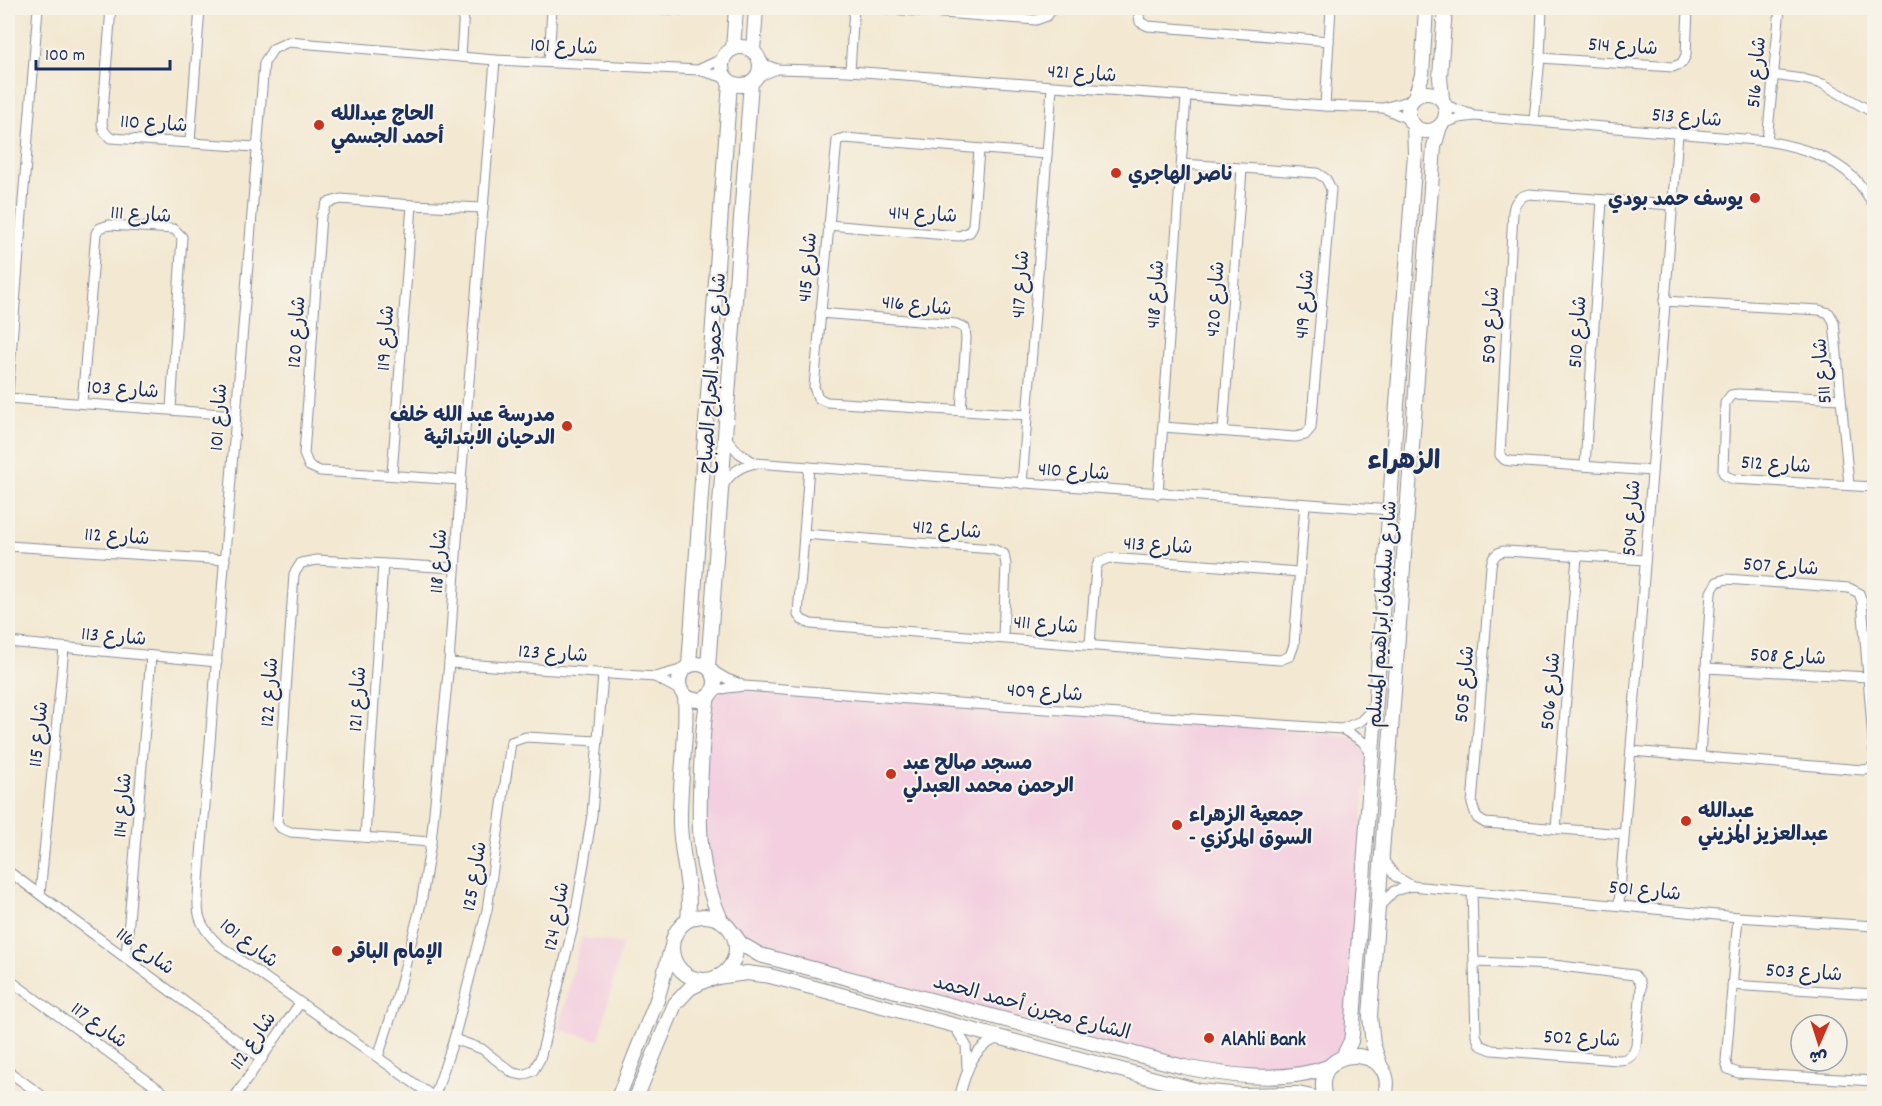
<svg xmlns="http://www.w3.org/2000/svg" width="1882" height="1106" font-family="Dekko,'Playpen Sans Arabic',sans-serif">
  <rect width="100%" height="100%" fill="#f7f3e8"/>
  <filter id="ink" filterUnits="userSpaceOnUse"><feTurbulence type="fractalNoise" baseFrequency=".0167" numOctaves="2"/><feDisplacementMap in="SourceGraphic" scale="12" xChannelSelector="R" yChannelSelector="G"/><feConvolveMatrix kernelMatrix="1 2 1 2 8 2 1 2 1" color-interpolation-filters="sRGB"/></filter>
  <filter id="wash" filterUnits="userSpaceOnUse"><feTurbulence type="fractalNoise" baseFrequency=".008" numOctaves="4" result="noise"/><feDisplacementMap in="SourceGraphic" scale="24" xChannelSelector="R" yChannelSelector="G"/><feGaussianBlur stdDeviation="1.35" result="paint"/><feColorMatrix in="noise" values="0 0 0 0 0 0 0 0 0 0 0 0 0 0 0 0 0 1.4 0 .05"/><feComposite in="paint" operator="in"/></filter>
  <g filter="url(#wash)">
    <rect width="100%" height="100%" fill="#f3e8d1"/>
    <g fill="#f3cfdf">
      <polygon points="727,688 1138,715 1351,737 1361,745 1367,754 1347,1051 1312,1074 1217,1074 741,944 728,925 721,920 698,828 711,695"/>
      <polygon points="581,937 622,944 599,1040 559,1030"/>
    </g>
  </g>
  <g filter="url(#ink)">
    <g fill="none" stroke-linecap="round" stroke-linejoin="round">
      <g stroke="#878c98" stroke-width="11">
        <g id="street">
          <polyline points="111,8 102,124 104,131 110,138 256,147"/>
          <polyline points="651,8 686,10 693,8"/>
          <polyline points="877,8 1036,20 1047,16 1053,8"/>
          <polyline points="1138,8 1140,22 1148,26 1329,41"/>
          <polyline points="1867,8 1874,11"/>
          <polyline points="757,55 766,65 777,69 850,71 1325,106 1383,108 1412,100"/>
          <polyline points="461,57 464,8"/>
          <polyline points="1540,58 1673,67 1682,63 1686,55 1688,8"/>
          <polyline points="549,62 552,8"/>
          <polyline points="700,69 724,58"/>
          <polyline points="850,71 854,8"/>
          <polyline points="1772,75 1803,79 1823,84 1874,113"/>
          <polyline points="757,77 777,69"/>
          <polyline points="1445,105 1470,114"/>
          <polyline points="1325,106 1331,8"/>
          <polyline points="1386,109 1410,120"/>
          <polyline points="1534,120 1540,58 1542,8"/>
          <path d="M1442,124L1459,118L1475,116L1767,141C1799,147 1830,155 1854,178C1862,186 1868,196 1874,205"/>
          <polyline points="1767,141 1780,8"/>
          <polyline points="190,142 200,8"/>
          <polyline points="828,225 959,236 970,232 973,225 979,150"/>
          <polyline points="1664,301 1819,310 1829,313 1834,322 1849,485"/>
          <polyline points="820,313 956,324 965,328 966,339 961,410"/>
          <polyline points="8,394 38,8"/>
          <polyline points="8,398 235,415"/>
          <polyline points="1841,399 1738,394 1731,395 1725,403 1723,472 1726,476 1733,479 1874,487"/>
          <polyline points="82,403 96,233 100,228 109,225 174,229 182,237 171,409"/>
          <polyline points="1027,415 827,402 818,398 814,387 837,140 844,138 1047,154"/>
          <polyline points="1163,427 1295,437 1305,435 1311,428 1331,189 1326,179 1317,173 1182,164"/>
          <polyline points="1223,431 1242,169"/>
          <polyline points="726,438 739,453 755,463"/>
          <polyline points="1585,466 1602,200"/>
          <polyline points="809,467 798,615 802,620 811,624 1280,660 1290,656 1294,645 1305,504"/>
          <path d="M1652,471L1511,461L1505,460L1500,455L1513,212C1514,202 1520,196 1529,194L1671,205"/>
          <polyline points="392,474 412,205"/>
          <polyline points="461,480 320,471 309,466 304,454 321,216 327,203 341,199 412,205 483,208"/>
          <polyline points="1022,484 1052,88"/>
          <path d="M723,486C730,473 740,466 755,463L1391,510"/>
          <polyline points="1158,494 1186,97"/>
          <polyline points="804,534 993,549 1004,554 1006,565 1003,637"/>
          <polyline points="8,546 225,560"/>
          <polyline points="8,642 217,662"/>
          <polyline points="1090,644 1096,568 1099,562 1109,558 1299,572"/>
          <polyline points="449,663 655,677 684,669"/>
          <polyline points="1706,668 1868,677"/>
          <polyline points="712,670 727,679 740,684"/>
          <polyline points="655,677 681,691"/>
          <polyline points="713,692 727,688 745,686 958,703 1342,729 1361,721 1374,707"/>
          <polyline points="1342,729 1362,741 1371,753"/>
          <polyline points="1631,751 1863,770 1870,769 1874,764"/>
          <polyline points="1700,756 1711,592 1717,582 1726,579 1849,588 1859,593 1862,602 1874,752"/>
          <polyline points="1556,829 1577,556"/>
          <path d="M1624,834L1485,823L1477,818L1472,804L1491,566C1492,557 1497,551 1506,551L1645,560"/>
          <polyline points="365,837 383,564"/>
          <polyline points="431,842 291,832 281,828 277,823 294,574 301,563 317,560 455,568"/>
          <polyline points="1382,858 1395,876 1412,886"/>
          <polyline points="8,871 262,1059"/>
          <path d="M1472,891L1476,1035L1480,1045L1492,1050L1618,1060C1627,1060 1634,1056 1636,1046L1641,988L1640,982L1634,975L1553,965L1475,962"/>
          <polyline points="40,894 64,648"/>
          <polyline points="1619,904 1678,134"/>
          <polyline points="1379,907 1394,891 1412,886 1738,917 1874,926"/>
          <polyline points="1738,917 1726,1061 1728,1069 1738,1073 1874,1081"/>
          <polyline points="126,957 151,656"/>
          <polyline points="8,979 171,1098"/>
          <polyline points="1732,985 1874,994"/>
          <polyline points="954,1026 966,1045 967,1067"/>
          <polyline points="454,1039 482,1049 513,1073 523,1075 533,1071 540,1059 574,923 592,815 603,674"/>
          <polyline points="378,1057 397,998 421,904 431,842 449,663 461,480 495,60"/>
          <polyline points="8,1071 45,1098"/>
          <polyline points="234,1098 300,1003"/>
          <polyline points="434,1098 454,1039 487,910 511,742 526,737 597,741"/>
          <path d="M435,1098L219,945C195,922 197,912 199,881L264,63L273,49L288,42L495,60L698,70L726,78"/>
          <path d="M959,1098C966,1073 972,1045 1001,1038"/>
        </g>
      </g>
      <g stroke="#878c98" stroke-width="16">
        <g id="secondary">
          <circle cx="741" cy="66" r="19"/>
          <polyline points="733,49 736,8"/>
          <polyline points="753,51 756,8"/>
          <circle cx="1427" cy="112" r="19"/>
          <polyline points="1415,97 1422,75 1426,8"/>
          <polyline points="1442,99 1440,77 1445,8"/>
          <circle cx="697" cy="682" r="18"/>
          <polyline points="689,665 730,82"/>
          <polyline points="708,667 751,82"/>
          <path d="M685,695C688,738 679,781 680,824C681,857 692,887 688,920"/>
          <path d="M708,697C703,721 702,745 701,770C698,824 698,869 721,920"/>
          <circle cx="704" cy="948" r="32"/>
          <path d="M733,933L741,944L760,955L1184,1067C1231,1076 1285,1084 1331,1066"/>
          <polyline points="717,977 747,973 770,976 1200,1091 1241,1095 1298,1094 1316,1098"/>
          <polyline points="1343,1057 1351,1041 1352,1034 1415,153 1414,125"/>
          <polyline points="1381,1068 1373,1044 1370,1016 1434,147 1440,126"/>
          <polyline points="618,1098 657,1000 671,949"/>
          <polyline points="636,1098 675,1004 690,988 706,980"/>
          <path d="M1325,1098C1308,1040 1404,1044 1384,1098"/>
        </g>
      </g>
      <use href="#street" stroke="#fff" stroke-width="9"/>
      <use href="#secondary" stroke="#fff" stroke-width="14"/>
    </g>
  </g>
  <g fill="#c8321e" stroke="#f7f3e8" stroke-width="2">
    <circle cx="319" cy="125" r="6"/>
    <circle cx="1116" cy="173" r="6"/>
    <circle cx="1755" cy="198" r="6"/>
    <circle cx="567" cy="426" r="6"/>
    <circle cx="891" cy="774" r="6"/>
    <circle cx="1686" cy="821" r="6"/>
    <circle cx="1177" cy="825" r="6"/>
    <circle cx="337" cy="951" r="6"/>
    <circle cx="1209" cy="1038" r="6"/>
  </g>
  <g text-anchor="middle" stroke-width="4.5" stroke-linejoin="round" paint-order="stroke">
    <g font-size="20" fill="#1b2f5e" stroke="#f7f3e8">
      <text transform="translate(564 45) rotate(3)" y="7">شارع 101</text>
      <text transform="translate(1623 45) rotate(4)" y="7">شارع 514</text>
      <text transform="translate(1082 72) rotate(4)" y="7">شارع 421</text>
      <text transform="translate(1755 72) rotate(-85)" y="7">شارع 516</text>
      <text transform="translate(1687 116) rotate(5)" y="7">شارع 513</text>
      <text transform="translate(154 122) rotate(4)" y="7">شارع 110</text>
      <text transform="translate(141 213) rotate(4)" y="7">شارع 111</text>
      <text transform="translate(923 213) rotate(3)" y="7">شارع 414</text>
      <text transform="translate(806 267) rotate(-85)" y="7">شارع 415</text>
      <text transform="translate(1019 284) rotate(-86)" y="7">شارع 417</text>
      <text transform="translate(1154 294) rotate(-86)" y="7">شارع 418</text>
      <text transform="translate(1214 299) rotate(-86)" y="7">شارع 420</text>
      <text transform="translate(917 304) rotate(6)" y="7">شارع 416</text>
      <text transform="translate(1303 304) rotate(-85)" y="7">شارع 419</text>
      <text transform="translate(1489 325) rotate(-87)" y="7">شارع 509</text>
      <text transform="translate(295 332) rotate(-86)" y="7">شارع 120</text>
      <text transform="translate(1576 332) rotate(-86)" y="7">شارع 510</text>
      <text transform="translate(384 338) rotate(-86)" y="7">شارع 119</text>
      <text transform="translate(1821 371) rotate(-95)" y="7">شارع 511</text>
      <text transform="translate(711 373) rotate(-86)" y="7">شارع حمود الجراح الصباح</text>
      <text transform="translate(123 388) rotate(4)" y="7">شارع 103</text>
      <text transform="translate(217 417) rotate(-86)" y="7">شارع 101</text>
      <text transform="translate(1776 463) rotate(4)" y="7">شارع 512</text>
      <text transform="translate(1074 470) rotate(4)" y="7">شارع 410</text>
      <text transform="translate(1630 518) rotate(-86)" y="7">شارع 504</text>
      <text transform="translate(947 528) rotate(5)" y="7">شارع 412</text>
      <text transform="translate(117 535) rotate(4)" y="7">شارع 112</text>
      <text transform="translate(1158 544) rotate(4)" y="7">شارع 413</text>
      <text transform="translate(437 561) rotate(-86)" y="7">شارع 118</text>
      <text transform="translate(1781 565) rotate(4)" y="7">شارع 507</text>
      <text transform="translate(1381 614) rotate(-86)" y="7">شارع سليمان ابراهيم المسلم</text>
      <text transform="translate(1046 623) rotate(5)" y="7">شارع 411</text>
      <text transform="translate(114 635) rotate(5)" y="7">شارع 113</text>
      <text transform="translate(553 652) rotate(4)" y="7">شارع 123</text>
      <text transform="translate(1788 655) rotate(3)" y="7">شارع 508</text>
      <text transform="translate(1463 684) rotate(-85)" y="7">شارع 505</text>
      <text transform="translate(1045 691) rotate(4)" y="7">شارع 409</text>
      <text transform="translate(1549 691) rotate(-85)" y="7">شارع 506</text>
      <text transform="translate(268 692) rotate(-86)" y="7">شارع 122</text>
      <text transform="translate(356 699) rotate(-86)" y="7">شارع 121</text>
      <text transform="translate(37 734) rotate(-84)" y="7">شارع 115</text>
      <text transform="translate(121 805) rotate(-85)" y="7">شارع 114</text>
      <text transform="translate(473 876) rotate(-80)" y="7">شارع 125</text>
      <text transform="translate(1645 889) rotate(6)" y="7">شارع 501</text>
      <text transform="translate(555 916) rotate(-79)" y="7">شارع 124</text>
      <text transform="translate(250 942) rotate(38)" y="7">شارع 101</text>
      <text transform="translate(146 950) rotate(36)" y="7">شارع 116</text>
      <text transform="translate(1804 971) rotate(4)" y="7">شارع 503</text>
      <text transform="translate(1032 1006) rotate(15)" y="7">الشارع مجرن أحمد الحمد</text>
      <text transform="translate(100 1024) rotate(36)" y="7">شارع 117</text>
      <text transform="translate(1582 1037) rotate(3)" y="7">شارع 502</text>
      <text transform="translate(252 1040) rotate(-55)" y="7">شارع 112</text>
    </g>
    <g font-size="20" font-weight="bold" fill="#1b2f5e" stroke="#f7f3e8" text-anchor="start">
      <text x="331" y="120">الحاج عبدالله<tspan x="331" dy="23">أحمد الجسمي</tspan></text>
      <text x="1128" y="180">ناصر الهاجري</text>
      <text x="1743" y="205" text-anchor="end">يوسف حمد بودي</text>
      <text x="555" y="421" text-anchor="end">مدرسة عبد الله خلف<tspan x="555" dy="23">الدحيان الابتدائية</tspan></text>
      <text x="903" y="769">مسجد صالح عبد<tspan x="903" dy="23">الرحمن محمد العبدلي</tspan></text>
      <text x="1698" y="817">عبدالله<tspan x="1698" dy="23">عبدالعزيز المزيني</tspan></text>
      <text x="1189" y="821">جمعية الزهراء<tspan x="1189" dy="23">- السوق المركزي</tspan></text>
      <text x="349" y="958">الإمام الباقر</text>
      <text x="1221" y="1045">AlAhli Bank</text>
    </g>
    <g font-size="26" font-weight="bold" fill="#1b2f5e" stroke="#f7f3e8">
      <text x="1404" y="468">الزهراء</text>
    </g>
  </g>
  <rect width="1882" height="1106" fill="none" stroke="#f7f3e8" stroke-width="30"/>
  <g transform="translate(1819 1043) rotate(183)"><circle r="28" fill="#f7f3e8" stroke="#9fa5b1" stroke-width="1.5"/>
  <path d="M0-4.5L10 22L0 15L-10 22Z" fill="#c8321e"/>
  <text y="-9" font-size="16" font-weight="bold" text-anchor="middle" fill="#1b2f5e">ش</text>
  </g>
  <path d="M36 60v9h134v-9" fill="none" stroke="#1b2f5e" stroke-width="3"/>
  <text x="45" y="60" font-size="18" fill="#1b2f5e" stroke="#f7f3e8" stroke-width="4.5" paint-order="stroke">100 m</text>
</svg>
